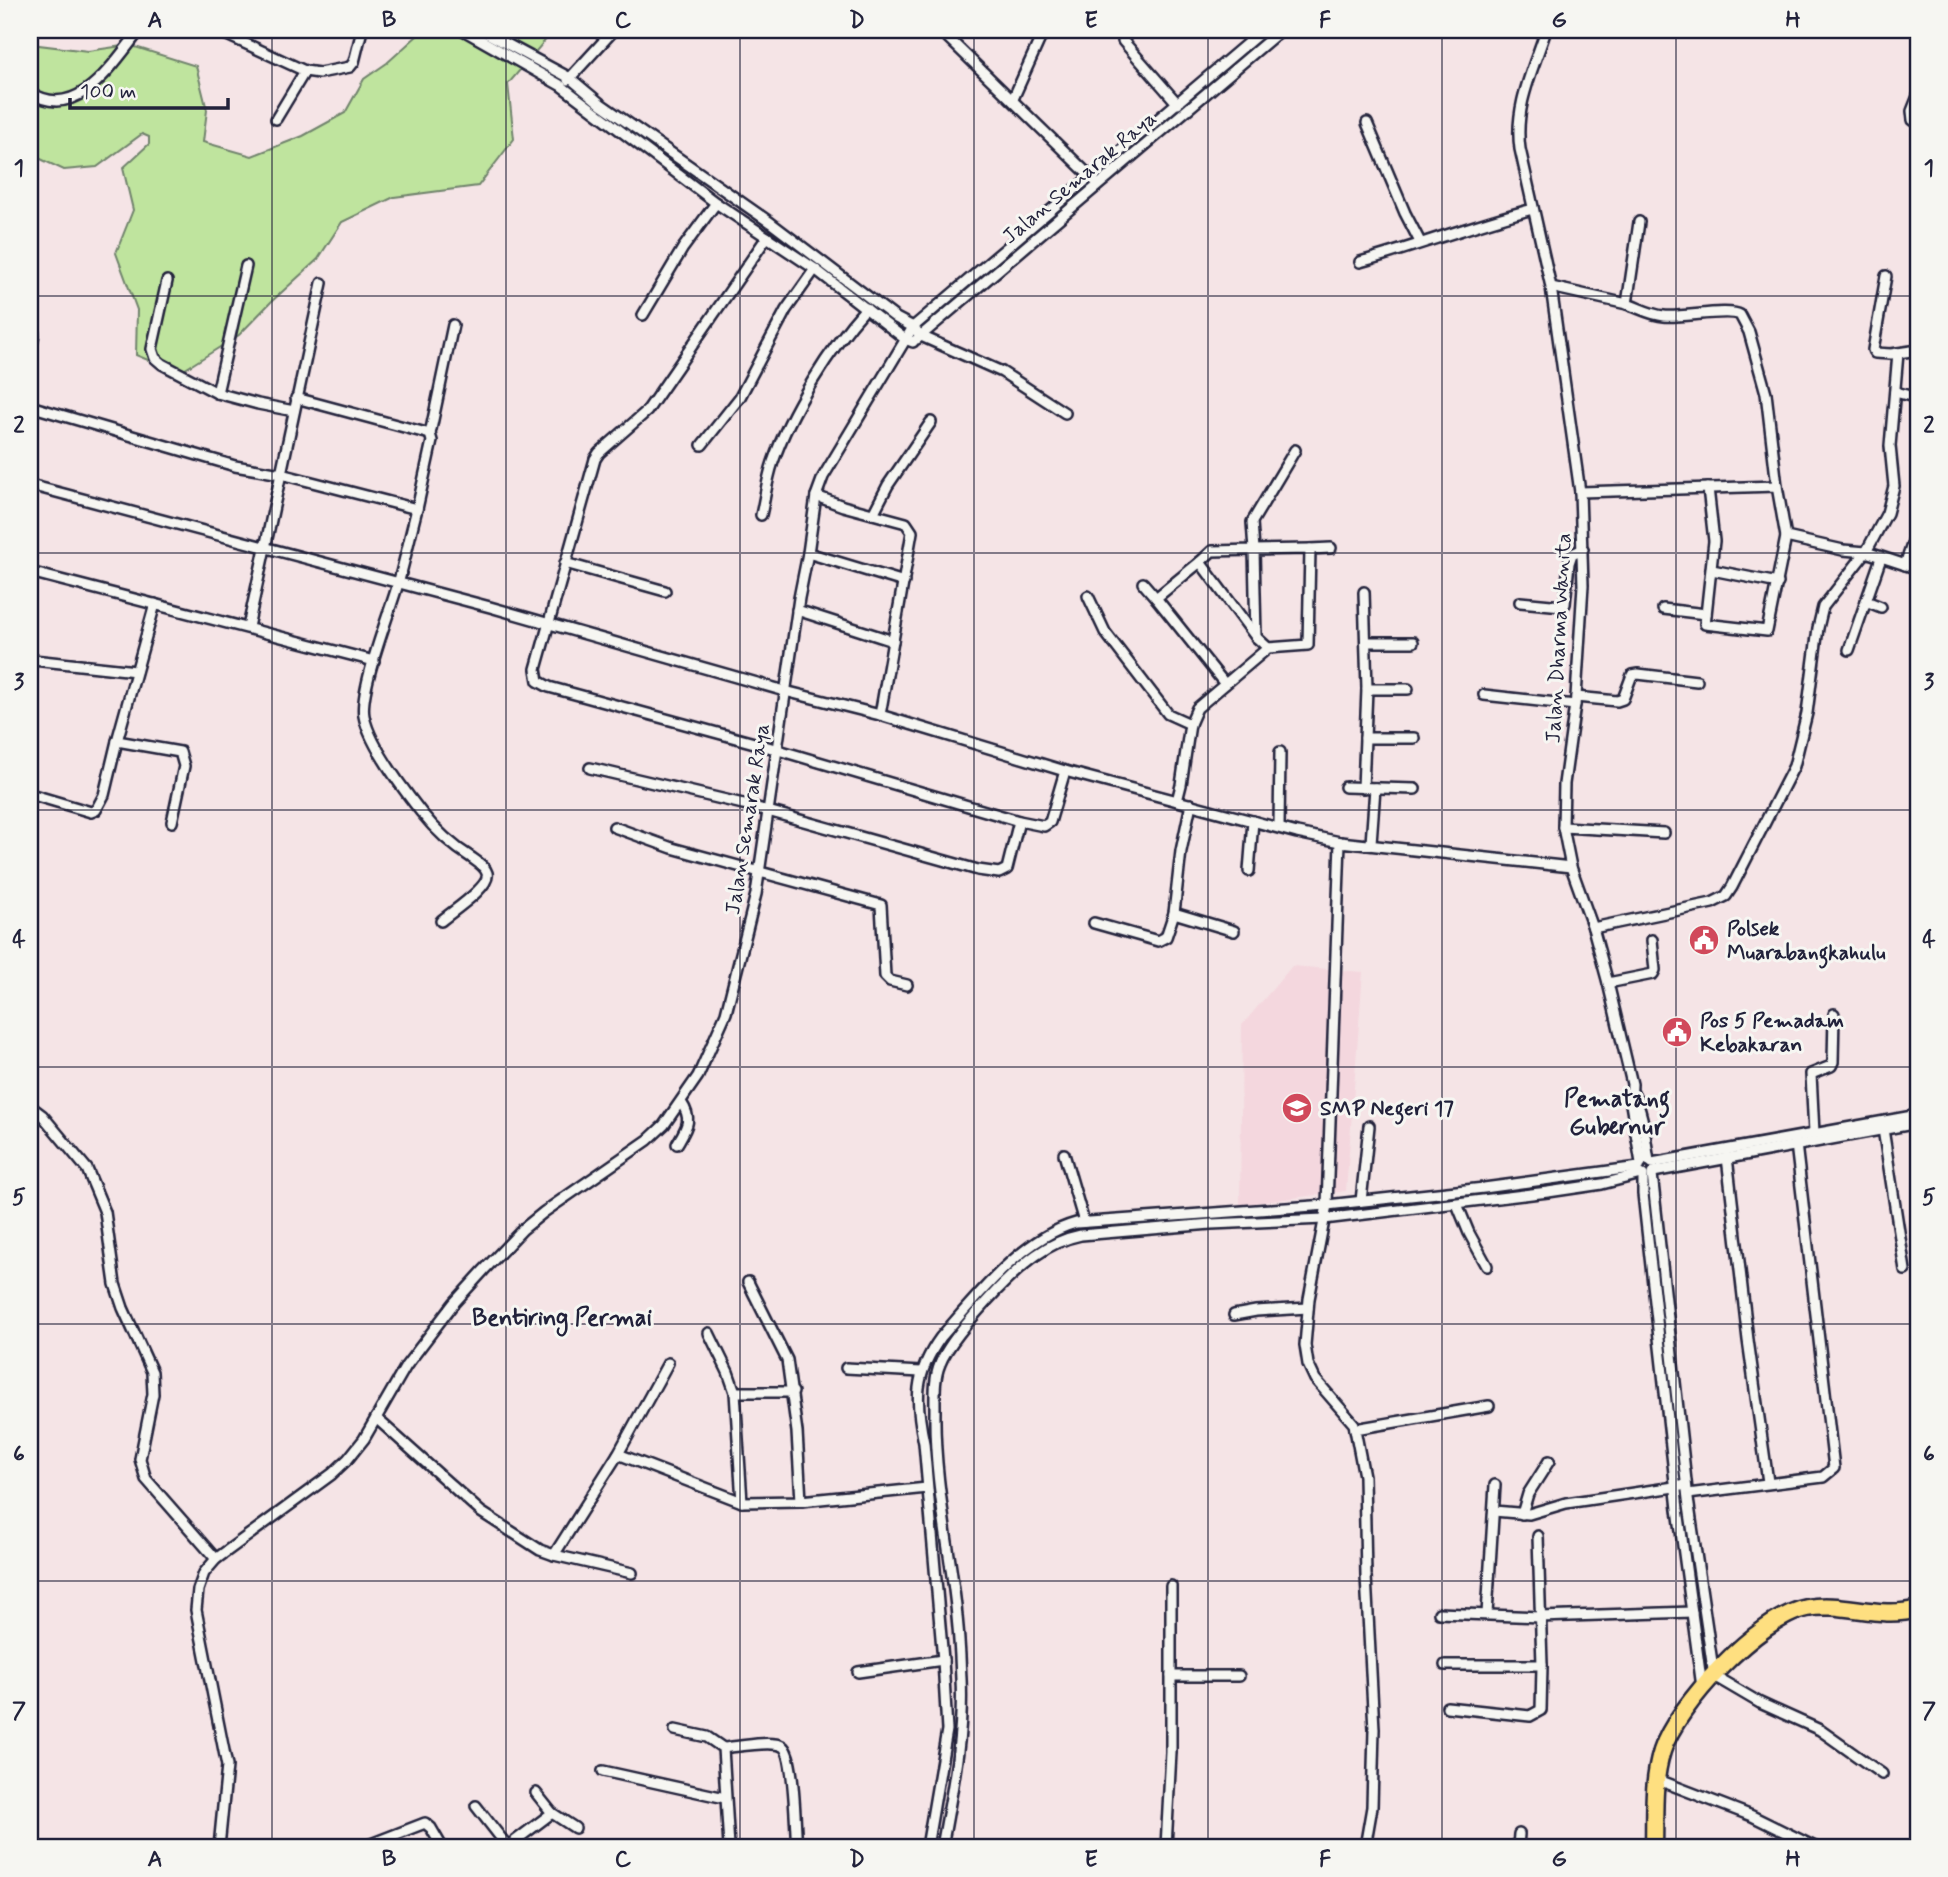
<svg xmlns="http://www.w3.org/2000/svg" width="1948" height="1877" font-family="Mynerve,sans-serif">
  <rect width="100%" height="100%" fill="#f5e4e6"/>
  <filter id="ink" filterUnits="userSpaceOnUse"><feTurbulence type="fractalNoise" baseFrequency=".0143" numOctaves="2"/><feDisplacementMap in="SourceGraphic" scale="14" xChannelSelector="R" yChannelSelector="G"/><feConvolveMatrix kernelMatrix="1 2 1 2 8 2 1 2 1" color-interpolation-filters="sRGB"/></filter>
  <g filter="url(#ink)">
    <polygon fill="#f4d7de" points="1292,966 1363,972 1346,1191 1240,1205 1242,1025"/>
    <polygon fill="#bfe49e" stroke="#70836c" stroke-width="2" points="419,30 554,30 508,84 514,139 478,186 394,197 342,222 318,259 271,302 239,335 179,373 136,355 137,310 116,253 133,210 123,168 149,144 149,137 142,134 97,167 64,170 30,154 30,44 88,51 129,45 196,66 207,110 203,142 252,156 303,136 345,113 364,79 387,63 418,35"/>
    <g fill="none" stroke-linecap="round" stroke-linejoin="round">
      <g stroke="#22223b" stroke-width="14">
        <g id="street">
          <polyline points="216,30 305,71"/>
          <polyline points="463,30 560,85 716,203 815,269 905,339 913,342"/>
          <polyline points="481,30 570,78 601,104 771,223 896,318 913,327 921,336 1002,372 1065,413"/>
          <polyline points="940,30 1094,180"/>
          <polyline points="1124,30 1123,41 1178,104"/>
          <path d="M1546,30C1533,70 1514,106 1520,149L1551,287L1580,492L1583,585L1576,697L1564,784L1563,827L1571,867L1593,928L1608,983L1632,1084L1631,1104L1641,1163"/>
          <polyline points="568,80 614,30"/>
          <path d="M30,92C77,124 114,62 140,30"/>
          <polyline points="1918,96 1912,111 1913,120 1918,123"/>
          <polyline points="1013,99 1044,30"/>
          <polyline points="276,119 305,71 319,73 350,67 354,62 362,30"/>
          <polyline points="1367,123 1405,213 1420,242"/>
          <polyline points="767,237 647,411 599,453 595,459 536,669 538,681 549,687 758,744 1019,821 1044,826 1050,822 1065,771"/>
          <path d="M1360,262C1418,246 1474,224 1533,209"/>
          <polyline points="1886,276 1873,350 1875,353 1891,354 1918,350"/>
          <polyline points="167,281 152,349 155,358 162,364 217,393 258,404 294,411"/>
          <polyline points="1551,287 1627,304 1639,222"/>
          <path d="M1627,304C1639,308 1651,315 1664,316C1682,318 1729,308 1740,315L1749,332L1766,393L1777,486"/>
          <polyline points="643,315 683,248 716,203"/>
          <path d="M30,325C37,333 32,342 30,351"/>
          <polyline points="917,339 1281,30"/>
          <polyline points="1895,392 1918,398"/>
          <polyline points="217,393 246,266"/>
          <polyline points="296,398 430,434"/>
          <polyline points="30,406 235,466 281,474 417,509 432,441 430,434 453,325"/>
          <polyline points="702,445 740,397 786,310 815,269"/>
          <polyline points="30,485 490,607 785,691 880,715 1065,771 1297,833 1340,842 1571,867"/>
          <polyline points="1708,488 1714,541 1705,624 1767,631 1786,537"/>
          <polyline points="1580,492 1777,486 1786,537 1843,550 1866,552 1918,569"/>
          <polyline points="816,496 843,506 906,523 912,532 880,715"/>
          <path d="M417,509C410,535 405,561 397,587C389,614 359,691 364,716C369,744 403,789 421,812C436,831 451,845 472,858C477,862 485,866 487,873C491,887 451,912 441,921"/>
          <polyline points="873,514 888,485 931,422"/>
          <path d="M761,515C765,498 767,479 773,462C790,412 830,348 866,308"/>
          <polyline points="1310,549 1331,548"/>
          <polyline points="808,553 904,582"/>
          <polyline points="1881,558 1866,601 1881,607"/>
          <polyline points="1200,562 1212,551 1254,550 1252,522 1295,450"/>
          <polyline points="565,563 665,591"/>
          <polyline points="1905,565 1918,527"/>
          <polyline points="1712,570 1778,583"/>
          <polyline points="30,572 374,661"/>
          <polyline points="1143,583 1156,598"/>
          <polyline points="1088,596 1105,632 1168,714 1190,724"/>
          <polyline points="1520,602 1562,606 1565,604 1569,563 1572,554 1583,549"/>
          <polyline points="1663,609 1706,614"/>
          <polyline points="797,610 893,641"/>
          <polyline points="248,627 322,283"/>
          <polyline points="1366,642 1413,642"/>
          <polyline points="1849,650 1866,601"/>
          <polyline points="33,660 136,671"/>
          <polyline points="1225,684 1156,598 1200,562 1256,637 1268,648"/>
          <polyline points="1367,689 1408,689"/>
          <polyline points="1484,695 1575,705"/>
          <polyline points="1576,697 1617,701 1623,699 1632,675 1638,674 1697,681"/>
          <polyline points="1365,738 1414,738"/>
          <polyline points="117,741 180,752 184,766 172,822"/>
          <polyline points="590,768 743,804 978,870 999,873 1007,869 1019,821"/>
          <polyline points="1345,787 1415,789"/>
          <polyline points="1363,788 1367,689 1364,592"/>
          <polyline points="30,794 91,812 96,810 104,795 117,741 155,604"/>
          <polyline points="1177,801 1181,785 1190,724 1197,708 1268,648 1308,645 1310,549 1254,550 1256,637"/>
          <polyline points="614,827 672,848 881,905 885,976 890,981 907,985"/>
          <polyline points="1279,827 1280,752"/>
          <polyline points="1563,827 1664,833"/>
          <polyline points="1340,842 1327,1205 1309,1299 1305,1345 1308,1364 1315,1379 1354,1424 1364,1476 1366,1576 1374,1729 1372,1807 1365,1847"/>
          <polyline points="1371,843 1375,788"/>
          <polyline points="1249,871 1253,821"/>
          <polyline points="1174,913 1234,931"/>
          <polyline points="1094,923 1158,941 1166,937 1174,913 1181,851 1191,804"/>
          <polyline points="1593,928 1712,903 1726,896 1732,887 1794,766 1807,713 1818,628 1823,607 1866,552 1887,513 1894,486 1890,446 1898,353"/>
          <polyline points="1608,983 1653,974 1655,970 1652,940"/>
          <path d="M1633,1093C1644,1114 1645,1138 1649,1161"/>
          <polyline points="30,1106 42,1115 87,1169 105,1212 115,1284 123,1308 152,1372 153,1394 140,1459 146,1479 216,1559"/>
          <polyline points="1883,1129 1905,1270"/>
          <polyline points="1814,1133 1811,1074 1831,1066 1833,1062 1834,1014"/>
          <path d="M677,1144C687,1127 693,1120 681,1102"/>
          <polyline points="1064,1154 1084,1222"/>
          <polyline points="1727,1157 1748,1340 1768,1482"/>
          <polyline points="1652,1163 1918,1115"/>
          <polyline points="1653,1172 1918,1123"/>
          <polyline points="1652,1174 1688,1499 1714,1676 1760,1703 1820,1730 1882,1774"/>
          <polyline points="1643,1175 1643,1194 1678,1509 1702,1687"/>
          <polyline points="1361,1201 1369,1126"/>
          <polyline points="1457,1204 1469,1233 1487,1266"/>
          <polyline points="748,1282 787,1360 797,1432 801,1501"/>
          <polyline points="1234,1315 1256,1311 1308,1308"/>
          <polyline points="709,1333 728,1372 735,1392 742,1502"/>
          <polyline points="846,1368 921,1372"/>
          <polyline points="735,1392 793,1392"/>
          <polyline points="376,1418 481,1512 540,1550 554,1555 632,1573"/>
          <polyline points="1355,1429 1489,1406"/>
          <polyline points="618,1454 742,1502 801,1501 927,1488"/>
          <polyline points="1688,1494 1823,1477 1834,1468 1796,1144"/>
          <polyline points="1494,1511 1529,1514 1566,1503 1681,1486"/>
          <polyline points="1522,1514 1528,1494 1549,1461"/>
          <polyline points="554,1555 618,1454 668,1363"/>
          <polyline points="1439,1613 1539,1617 1692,1612"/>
          <polyline points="1487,1614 1495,1485"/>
          <polyline points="1445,1665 1542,1665"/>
          <polyline points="858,1672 943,1660"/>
          <polyline points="1171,1676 1239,1676"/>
          <polyline points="1447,1707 1530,1716 1541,1710 1542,1665 1538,1536"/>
          <polyline points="675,1730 707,1737 723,1748 729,1847"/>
          <path d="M723,1748C737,1747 770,1740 782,1746C795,1752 795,1831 797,1847"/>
          <polyline points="603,1771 725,1798"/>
          <polyline points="1656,1779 1752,1816 1815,1847"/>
          <polyline points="536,1793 552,1813 575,1828"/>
          <polyline points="476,1806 508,1847"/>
          <polyline points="219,1847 227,1766 196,1610 198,1590 204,1573 216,1559 332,1474 348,1459 364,1439 406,1366 454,1303 484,1270 523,1229 544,1212 648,1140 664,1125 698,1076 726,1013 756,894 799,598 808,553 816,496 823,477 913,327 1263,30"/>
          <polyline points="363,1847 425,1823 431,1828 442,1847"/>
          <polyline points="507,1847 552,1813"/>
          <path d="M927,1847L947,1730L943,1660L924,1443C915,1400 914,1374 941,1337C977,1296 1022,1238 1076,1223L1327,1205L1484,1188L1639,1167"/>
          <path d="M942,1847C952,1791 964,1737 961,1679C960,1650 958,1619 954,1590C946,1530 934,1471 935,1411C935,1395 934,1378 940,1364C949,1341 981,1307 998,1289C1023,1264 1046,1242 1081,1235L1211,1224L1324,1219L1548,1192L1602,1184L1641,1174"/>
          <polyline points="1166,1847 1171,1752 1171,1586"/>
          <polyline points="1518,1847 1519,1834"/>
        </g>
      </g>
      <g stroke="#22223b" stroke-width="21">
        <path id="highway" d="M1654,1847C1655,1816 1652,1782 1662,1751C1676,1706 1759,1617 1807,1608C1844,1601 1878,1620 1918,1609"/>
      </g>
      <use href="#street" stroke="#f6f6f2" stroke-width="9"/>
      <use href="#highway" stroke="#fedf80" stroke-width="16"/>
    </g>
  </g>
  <path fill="none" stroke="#22223b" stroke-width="2" stroke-opacity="0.55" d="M272,30V1847M506,30V1847M740,30V1847M974,30V1847M1208,30V1847M1442,30V1847M1676,30V1847M30,296H1918M30,553H1918M30,810H1918M30,1067H1918M30,1324H1918M30,1581H1918"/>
  <defs>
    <g id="civic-disc" transform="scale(1.575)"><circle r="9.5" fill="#d1495b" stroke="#f6f6f2"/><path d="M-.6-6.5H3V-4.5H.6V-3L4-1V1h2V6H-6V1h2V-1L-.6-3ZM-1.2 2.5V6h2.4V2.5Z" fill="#fff"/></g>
    <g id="school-disc" transform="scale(1.575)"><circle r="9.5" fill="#d1495b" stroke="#f6f6f2"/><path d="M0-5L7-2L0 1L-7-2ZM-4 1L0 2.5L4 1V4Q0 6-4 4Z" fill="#fff"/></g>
  </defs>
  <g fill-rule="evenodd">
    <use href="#civic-disc" x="1704" y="940"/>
    <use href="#civic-disc" x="1677" y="1032"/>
    <use href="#school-disc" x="1297" y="1108"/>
  </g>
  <g text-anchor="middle" stroke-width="6" stroke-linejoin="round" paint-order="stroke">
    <g font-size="21" fill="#22223b" stroke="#f6f6f2">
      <text transform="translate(1079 177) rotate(-40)" y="7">Jalan Semarak Raya</text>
      <text transform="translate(1558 638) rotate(-87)" y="7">Jalan Dharma Wanita</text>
      <text transform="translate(747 819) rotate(-81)" y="7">Jalan Semarak Raya</text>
    </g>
    <g font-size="21" font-weight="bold" fill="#22223b" stroke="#f6f6f2" text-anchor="start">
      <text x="1727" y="935">Polsek<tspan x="1727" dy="24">Muarabangkahulu</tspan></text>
      <text x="1700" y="1027">Pos 5 Pemadam<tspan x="1700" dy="24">Kebakaran</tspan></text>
      <text x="1320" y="1115">SMP Negeri 17</text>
    </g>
    <g font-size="24" font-weight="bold" fill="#22223b" stroke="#f6f6f2">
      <text x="1617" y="1106">Pematang<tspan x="1617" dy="28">Gubernur</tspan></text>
      <text x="562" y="1325">Bentiring Permai</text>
    </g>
  </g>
  <rect width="1948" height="1877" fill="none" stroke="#f6f6f2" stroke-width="77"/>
  <path d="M70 98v10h158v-10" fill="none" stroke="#22223b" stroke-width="3.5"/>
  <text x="80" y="98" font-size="21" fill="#22223b" stroke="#f6f6f2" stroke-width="5" paint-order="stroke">100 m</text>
  <rect x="38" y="38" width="1872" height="1801" fill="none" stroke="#22223b" stroke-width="2.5"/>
  <g font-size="23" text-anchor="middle" font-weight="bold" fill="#22223b">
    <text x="155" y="27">A</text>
    <text x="389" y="27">B</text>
    <text x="623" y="27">C</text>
    <text x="857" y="27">D</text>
    <text x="1091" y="27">E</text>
    <text x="1325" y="27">F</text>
    <text x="1559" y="27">G</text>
    <text x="1793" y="27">H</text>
    <text x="19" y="175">1</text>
    <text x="1929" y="175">1</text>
    <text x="19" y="432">2</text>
    <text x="1929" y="432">2</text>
    <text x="19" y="689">3</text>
    <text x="1929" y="689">3</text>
    <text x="19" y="946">4</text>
    <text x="1929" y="946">4</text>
    <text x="19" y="1204">5</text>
    <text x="1929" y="1204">5</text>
    <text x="19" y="1461">6</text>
    <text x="1929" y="1461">6</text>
    <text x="19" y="1718">7</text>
    <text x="1929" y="1718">7</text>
    <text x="155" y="1866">A</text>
    <text x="389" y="1866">B</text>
    <text x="623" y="1866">C</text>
    <text x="857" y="1866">D</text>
    <text x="1091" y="1866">E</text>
    <text x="1325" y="1866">F</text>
    <text x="1559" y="1866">G</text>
    <text x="1793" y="1866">H</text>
  </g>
</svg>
